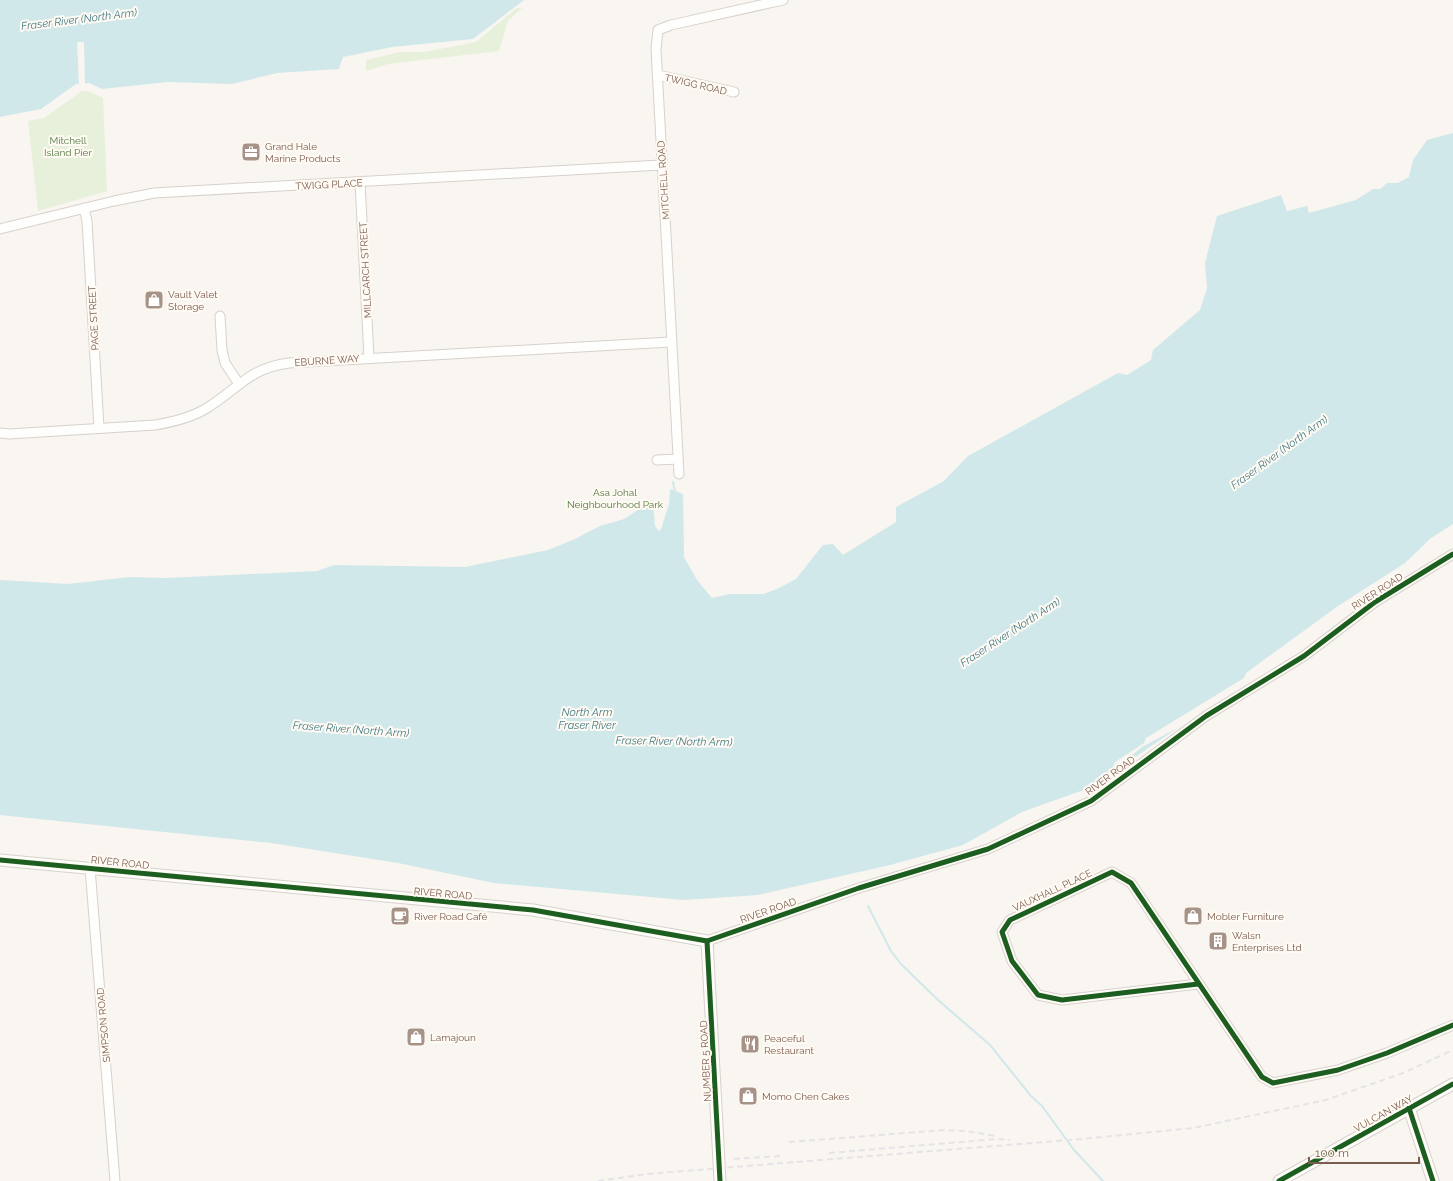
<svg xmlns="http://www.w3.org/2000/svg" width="1453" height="1181" font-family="Raleway,sans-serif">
  <rect width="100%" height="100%" fill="#f9f5f0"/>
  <g fill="#e7f0db">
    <polygon points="517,8 522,8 508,21 499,51 388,64 366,71 366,60 400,52 424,52 476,42"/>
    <polygon points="82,91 88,91 103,98 107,191 38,211 28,121 44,118"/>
  </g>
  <g fill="#d0e8ea">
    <polygon points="0,0 524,0 473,39 392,47 343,57 339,69 277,73 232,84 167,82 102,89 89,83 76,84 41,109 0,117"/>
    <polygon points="1453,133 1453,538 1092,787 1022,812 963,845 890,865 758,895 684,900 494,883 398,863 271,843 0,815 0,580 68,584 130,577 167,578 317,571 334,565 465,567 548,550 575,539 600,526 624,519 653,500 655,526 659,531 661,529 669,504 670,489 683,494 684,557 697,580 712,598 730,594 763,594 777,589 796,579 823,545 833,544 843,555 896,522 896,507 944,481 968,456 1118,373 1127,375 1151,360 1153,350 1200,310 1207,288 1205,263 1217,216 1281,195 1287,211 1307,206 1309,213 1356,200 1373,189 1380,189 1387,183 1398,183 1409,177 1413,160 1427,140"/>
  </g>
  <g fill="#f9f5f0">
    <polygon points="77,42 84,42 85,85 79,86"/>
    <polygon points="1453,524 1453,540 1416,568 1362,602 1196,718 1142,747 1111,772 1115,762 1144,743 1146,738 1244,678 1246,673 1338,606 1405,563 1431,538"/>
  </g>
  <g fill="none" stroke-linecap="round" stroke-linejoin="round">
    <g stroke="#d0e8ea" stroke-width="2">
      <polyline points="673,482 675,492"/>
      <polyline points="868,906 891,951 901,964 938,1000 990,1045 1031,1096 1042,1106 1074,1150 1103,1181"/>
    </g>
    <g stroke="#d7d1cb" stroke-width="11">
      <g id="minor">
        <polyline points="658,75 734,92"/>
        <polyline points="360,182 369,358"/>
        <polyline points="84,208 87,221 99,428"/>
        <polyline points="0,229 114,201 154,193 661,165"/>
        <polyline points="220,316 222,350 225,363 239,384"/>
        <path d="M0,433L9,434L155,425C173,422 191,418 207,408C238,389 249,368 289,363L671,342"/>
        <polyline points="657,460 678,459"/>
        <polyline points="679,474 656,49 658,30 671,25 783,0"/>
        <polyline points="90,868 115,1181"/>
        <polyline points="707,941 859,888 988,849 1091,801 1206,716 1304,656 1375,602 1453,554"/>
        <polyline points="1198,984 1062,1000 1038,995 1012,961 1002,932 1010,920 1112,872 1131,883 1262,1077 1273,1083 1338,1070 1387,1053 1453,1025"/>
      </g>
    </g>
    <g stroke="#d7d1cb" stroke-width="13">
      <g id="tertiary">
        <polyline points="0,860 533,910 707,941 720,1181"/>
        <polyline points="1409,1108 1433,1181"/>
        <polyline points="1279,1181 1453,1084"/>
      </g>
    </g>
    <use href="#minor" stroke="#fefefd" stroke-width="9"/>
    <use href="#tertiary" stroke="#fefefd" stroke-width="11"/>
    <g stroke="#e6e3e7" stroke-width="2" stroke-dasharray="6 4" stroke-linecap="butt">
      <polyline points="789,1142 945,1130 966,1131 996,1136"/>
      <polyline points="829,1153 997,1139 1010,1140"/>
      <polyline points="734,1159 781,1156"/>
      <polyline points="598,1181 647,1174 1082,1139 1193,1128 1326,1100 1403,1073 1453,1050"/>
    </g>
    <g stroke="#fffaf3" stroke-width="8">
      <g id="cycleway">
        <polyline points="0,860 533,910 707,941 859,888 988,849 1091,801 1206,716 1304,656 1375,602 1453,554"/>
        <polyline points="707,941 720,1181"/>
        <polyline points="1198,984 1062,1000 1038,995 1012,961 1002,932 1010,920 1112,872 1131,883 1262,1077 1273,1083 1338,1070 1387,1053 1453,1025"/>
        <polyline points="1409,1108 1433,1181"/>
        <polyline points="1279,1181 1453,1084"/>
      </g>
    </g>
    <use href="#cycleway" stroke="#1b5e20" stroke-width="5"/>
  </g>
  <defs>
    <g id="office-square" transform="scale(1)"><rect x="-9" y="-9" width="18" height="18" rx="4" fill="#a69286" stroke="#fffaf3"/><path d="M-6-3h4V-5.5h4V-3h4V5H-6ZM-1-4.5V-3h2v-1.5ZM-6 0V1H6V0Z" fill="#fff"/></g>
    <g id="shop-square" transform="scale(1)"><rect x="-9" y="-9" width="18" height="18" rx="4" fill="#a69286" stroke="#fffaf3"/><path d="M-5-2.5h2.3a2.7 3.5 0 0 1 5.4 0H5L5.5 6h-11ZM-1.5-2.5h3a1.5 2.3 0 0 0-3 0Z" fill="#fff"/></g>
    <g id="cafe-square" transform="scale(1)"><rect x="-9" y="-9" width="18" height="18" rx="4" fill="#a69286" stroke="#fffaf3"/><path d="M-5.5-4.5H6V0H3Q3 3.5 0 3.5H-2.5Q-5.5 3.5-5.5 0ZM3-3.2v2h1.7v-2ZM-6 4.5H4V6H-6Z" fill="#fff"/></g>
    <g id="building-square" transform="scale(1)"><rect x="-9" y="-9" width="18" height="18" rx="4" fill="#a69286" stroke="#fffaf3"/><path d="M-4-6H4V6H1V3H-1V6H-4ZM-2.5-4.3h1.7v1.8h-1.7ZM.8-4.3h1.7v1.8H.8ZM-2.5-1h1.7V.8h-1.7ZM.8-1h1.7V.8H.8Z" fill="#fff"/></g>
    <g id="restaurant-square" transform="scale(1)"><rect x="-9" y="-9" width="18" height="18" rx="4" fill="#a69286" stroke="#fffaf3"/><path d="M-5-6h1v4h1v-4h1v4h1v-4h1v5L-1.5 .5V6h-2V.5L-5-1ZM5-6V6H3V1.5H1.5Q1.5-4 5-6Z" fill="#fff"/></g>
  </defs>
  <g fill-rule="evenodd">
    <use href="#office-square" x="251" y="152"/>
    <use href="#shop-square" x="154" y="300"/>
    <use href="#cafe-square" x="400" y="916"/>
    <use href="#shop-square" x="1193" y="916"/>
    <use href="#building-square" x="1218" y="941"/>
    <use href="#shop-square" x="416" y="1037"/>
    <use href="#restaurant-square" x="750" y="1044"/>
    <use href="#shop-square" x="748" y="1096"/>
  </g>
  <g text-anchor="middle" stroke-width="4" stroke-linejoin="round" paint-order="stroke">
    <g font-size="10" fill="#7a5c4d" stroke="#fffaf3">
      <text transform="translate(696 84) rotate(13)" y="4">TWIGG ROAD</text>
      <text transform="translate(663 180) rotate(-94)" y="4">MITCHELL ROAD</text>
      <text transform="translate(329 184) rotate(-3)" y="4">TWIGG PLACE</text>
      <text transform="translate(365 270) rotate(-93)" y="4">MILLCARCH STREET</text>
      <text transform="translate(93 318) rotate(-93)" y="4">PAGE STREET</text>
      <text transform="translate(327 360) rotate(-4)" y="4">EBURNE WAY</text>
      <text transform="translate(1377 591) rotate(-33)" y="4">RIVER ROAD</text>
      <text transform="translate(1110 775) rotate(-36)" y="4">RIVER ROAD</text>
      <text transform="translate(120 862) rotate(6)" y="4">RIVER ROAD</text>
      <text transform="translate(1052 890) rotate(-25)" y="4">VAUXHALL PLACE</text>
      <text transform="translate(443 893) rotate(5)" y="4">RIVER ROAD</text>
      <text transform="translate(768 910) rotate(-19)" y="4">RIVER ROAD</text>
      <text transform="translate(103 1025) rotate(-95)" y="4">SIMPSON ROAD</text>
      <text transform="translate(705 1061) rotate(-93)" y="4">NUMBER 5 ROAD</text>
      <text transform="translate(1383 1113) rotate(-29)" y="4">VULCAN WAY</text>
    </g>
    <g font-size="10" fill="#537a41" stroke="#fffaf3">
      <text x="68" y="144">Mitchell<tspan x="68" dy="12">Island Pier</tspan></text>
      <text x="615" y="496">Asa Johal<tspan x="615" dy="12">Neighbourhood Park</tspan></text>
    </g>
    <g font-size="10" fill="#7a5c4d" stroke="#fffaf3" text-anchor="start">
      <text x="265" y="150">Grand Hale<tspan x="265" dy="12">Marine Products</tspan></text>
      <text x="168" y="298">Vault Valet<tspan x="168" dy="12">Storage</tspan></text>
      <text x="414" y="920">River Road Café</text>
      <text x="1207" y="920">Mobler Furniture</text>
      <text x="1232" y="939">Walsn<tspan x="1232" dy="12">Enterprises Ltd</tspan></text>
      <text x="430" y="1041">Lamajoun</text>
      <text x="764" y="1042">Peaceful<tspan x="764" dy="12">Restaurant</tspan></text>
      <text x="762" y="1100">Momo Chen Cakes</text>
    </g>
    <g font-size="11" font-style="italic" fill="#437c86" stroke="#fffaf3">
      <text transform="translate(79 19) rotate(-7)" y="4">Fraser River (North Arm)</text>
      <text transform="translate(1279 452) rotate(-36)" y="4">Fraser River (North Arm)</text>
      <text transform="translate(1010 632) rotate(-33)" y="4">Fraser River (North Arm)</text>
      <text x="587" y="716">North Arm<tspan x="587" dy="13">Fraser River</tspan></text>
      <text transform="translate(351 729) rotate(4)" y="4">Fraser River (North Arm)</text>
      <text transform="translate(674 741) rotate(1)" y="4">Fraser River (North Arm)</text>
    </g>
  </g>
  <path d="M1309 1157v6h110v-6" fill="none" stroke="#7a5c4d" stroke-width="2"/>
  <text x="1315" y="1157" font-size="12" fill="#7a5c4d" stroke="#fffaf3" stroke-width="3" paint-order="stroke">100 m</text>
</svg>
